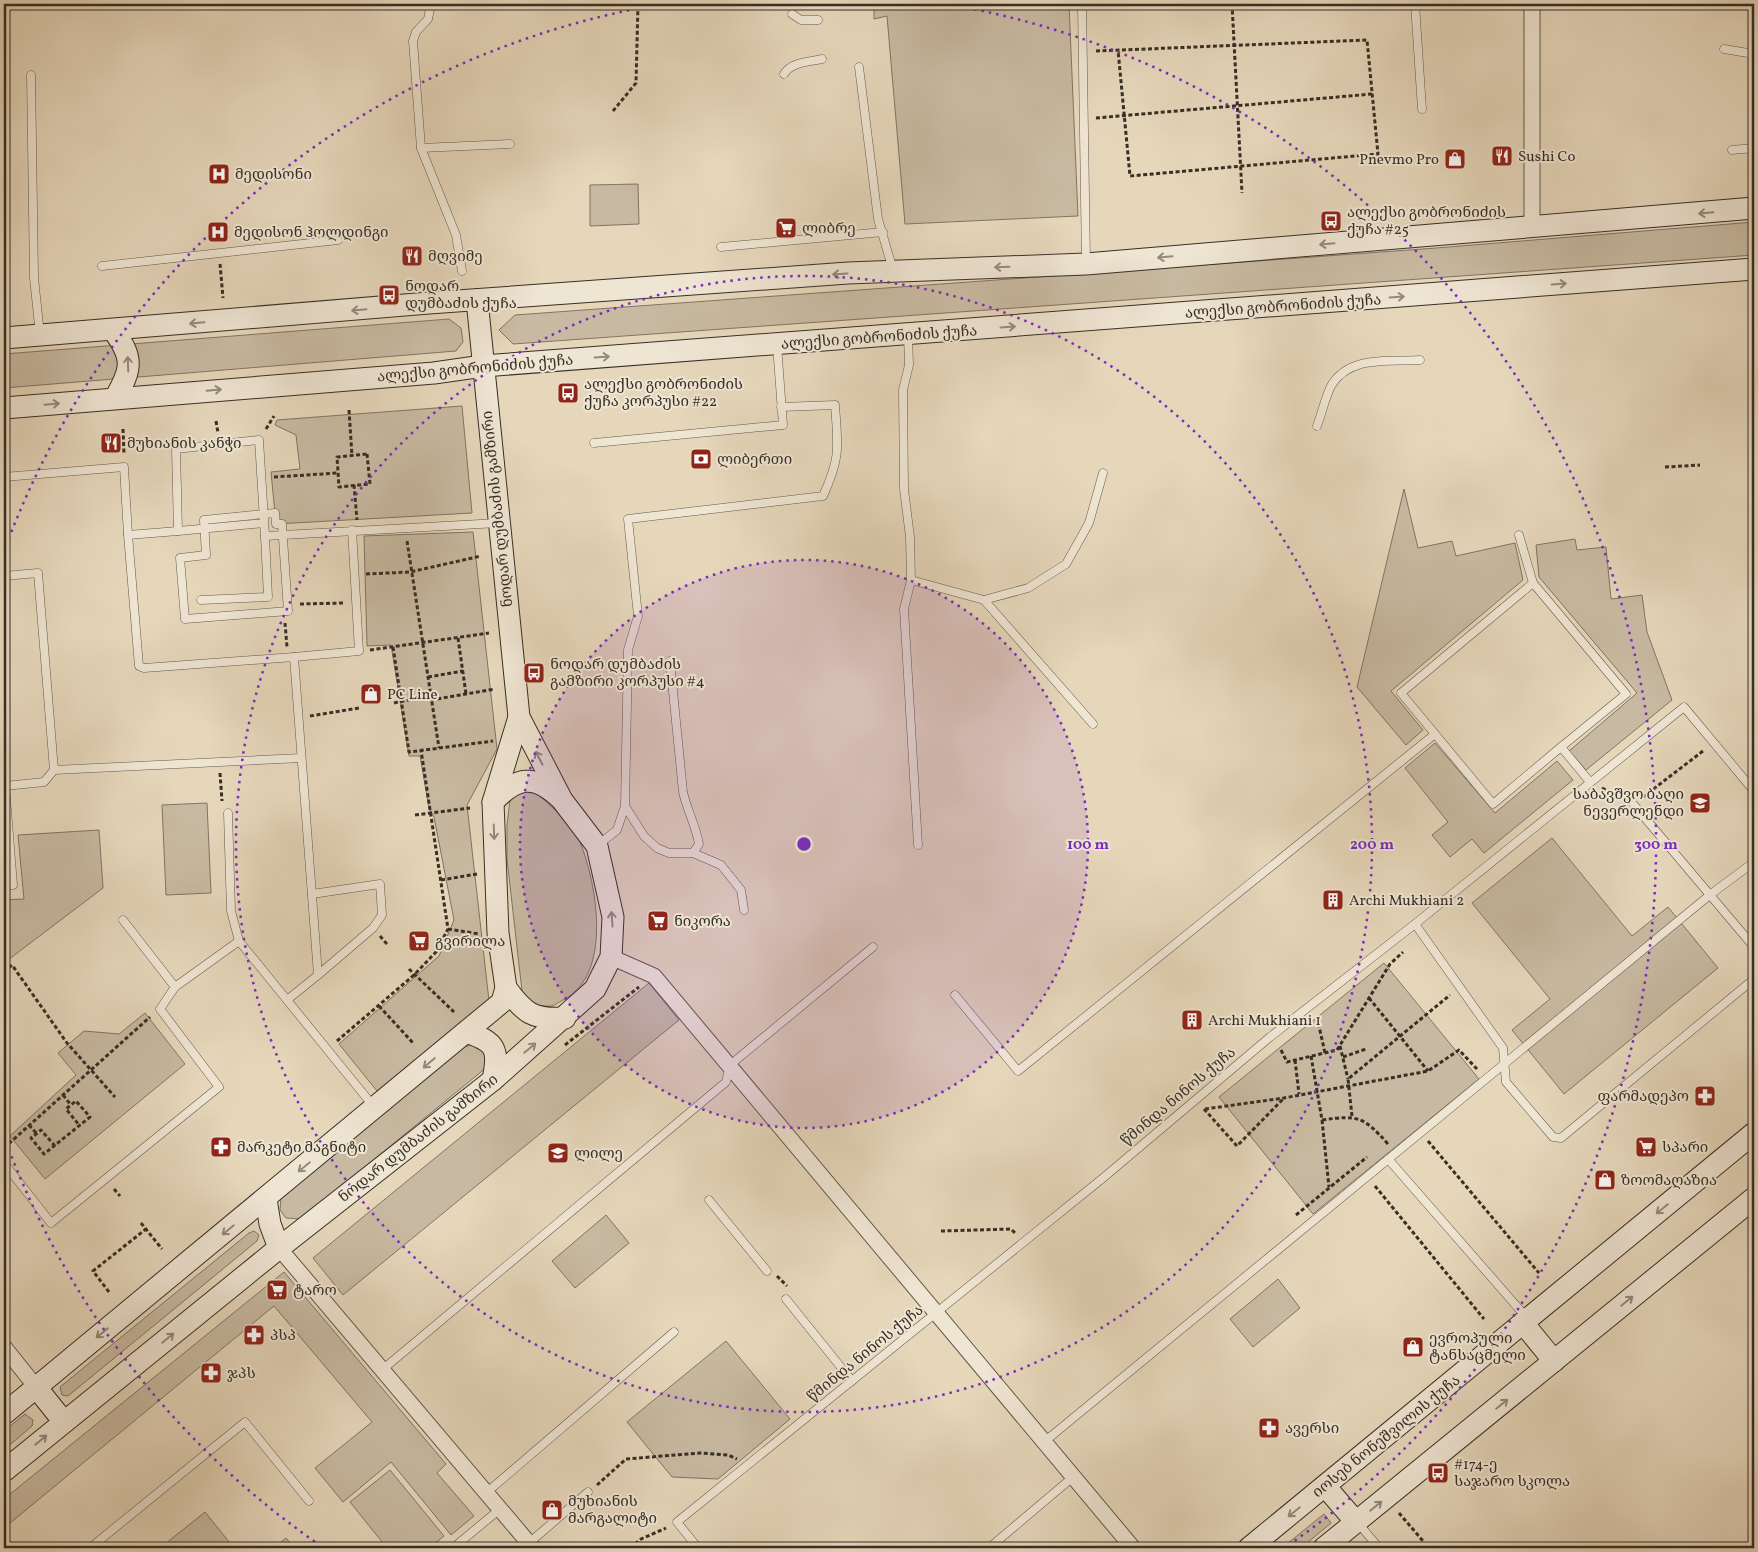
<svg xmlns="http://www.w3.org/2000/svg" width="1758" height="1552" font-family="Vollkorn,'Noto Serif Georgian',serif">
  <rect width="100%" height="100%" fill="#e6d7bb"/>
  <filter id="stains"><feTurbulence type="fractalNoise" baseFrequency=".004" numOctaves="4"/><feColorMatrix values="0 0 0 0 .2 0 0 0 0 .09 0 0 0 0 .02 0 0 0 .5 -.17"/></filter>
  <radialGradient id="worn" r=".72"><stop offset=".6" stop-color="#630" stop-opacity="0"/><stop offset="1" stop-color="#630" stop-opacity=".3"/></radialGradient>
  <g fill="#c8baa2" stroke="#807464">
    <polygon points="874,4 1069,4 1078,216 905,224 887,16 874,19"/>
    <polygon points="638,184 639,224 590,226 590,185"/>
    <polygon points="1754,222 1754,255 513,344 499,330 515,315 1436,248"/>
    <polygon points="449,319 461,328 463,342 456,351 4,388 4,354"/>
    <polygon points="462,406 472,513 276,524 271,472 300,469 296,435 275,425 277,420"/>
    <polygon points="1404,489 1418,548 1452,541 1456,556 1515,543 1523,580 1391,691 1423,730 1406,745 1357,687"/>
    <polygon points="473,532 497,749 467,805 489,1001 377,1091 339,1044 439,956 454,920 434,817 429,808 420,756 409,756 391,645 367,646 364,536"/>
    <polygon points="1575,539 1577,550 1606,547 1611,599 1642,595 1647,632 1672,700 1586,770 1569,751 1637,693 1539,577 1536,545"/>
    <polygon points="1435,743 1495,813 1557,761 1573,780 1484,853 1472,839 1450,857 1432,835 1448,822 1405,768"/>
    <path d="M517,791H534C549,804 572,824 580,842C597,884 613,975 563,1000C559,1002 554,1006 550,1006C544,1007 536,1005 531,1004L522,991L507,859V825L510,800Z"/>
    <polygon points="207,803 211,893 166,895 162,805"/>
    <polygon points="99,830 103,888 4,963 4,900 24,899 18,835"/>
    <polygon points="1552,838 1632,936 1668,907 1718,968 1564,1094 1512,1030 1550,999 1472,903"/>
    <polygon points="1384,963 1479,1079 1313,1214 1219,1097"/>
    <polygon points="649,983 679,1020 343,1295 313,1258"/>
    <polygon points="145,1013 185,1064 45,1179 10,1136 76,1075 58,1053 84,1031 119,1034"/>
    <polygon points="476,1044 487,1052 488,1064 481,1072 301,1219 286,1218 280,1210 281,1198 464,1047"/>
    <polygon points="606,1215 629,1243 575,1288 552,1261"/>
    <polygon points="254,1231 259,1235 257,1241 68,1396 62,1395 60,1387 249,1233"/>
    <polygon points="284,1272 446,1464 437,1473 474,1516 451,1535 391,1462 343,1502 315,1468 372,1422 274,1306 4,1528 4,1499"/>
    <polygon points="1278,1279 1300,1308 1253,1347 1230,1319"/>
    <polygon points="726,1341 790,1419 718,1479 672,1477 627,1422"/>
    <polygon points="25,1414 33,1420 32,1426 4,1450 4,1431"/>
    <polygon points="390,1470 444,1536 429,1548 387,1548 350,1502"/>
    <polygon points="205,1512 234,1548 160,1548"/>
    <polygon points="1324,1514 1331,1523 1301,1548 1282,1548"/>
    <polygon points="286,1538 294,1548 274,1548"/>
  </g>
  <g fill="none" stroke-linecap="round" stroke-linejoin="round">
    <g stroke="#63594a" stroke-width="9">
      <g id="lane">
        <polyline points="431,4 428,19 416,32 413,41 421,148 456,235 462,271"/>
        <polyline points="1082,4 1086,262"/>
        <polyline points="1415,4 1422,109"/>
        <polyline points="792,14 801,20 818,20"/>
        <polyline points="1724,49 1754,54"/>
        <polyline points="859,67 878,219 893,270"/>
        <path d="M784,74C791,62 808,62 822,59"/>
        <polyline points="31,75 34,278 40,335"/>
        <polyline points="421,148 510,144"/>
        <polyline points="1732,150 1754,148"/>
        <polyline points="721,247 883,232"/>
        <polyline points="102,266 338,240"/>
        <polyline points="908,335 909,365 903,390 904,489 910,537 911,580 904,609 918,845"/>
        <path d="M1317,426C1322,413 1325,398 1331,386C1349,355 1389,362 1420,360"/>
        <polyline points="594,443 783,425 777,345"/>
        <polyline points="4,477 124,467 128,535 139,666 144,668 294,657 318,975 287,1000"/>
        <polygon points="275,513 276,524 282,524 288,611 185,619 180,558 206,555 204,520"/>
        <polyline points="264,523 178,531 176,449 259,440 265,536 498,523"/>
        <polyline points="128,535 178,531"/>
        <polyline points="1519,535 1533,583 1401,693 1493,804 1561,747 1590,782"/>
        <polyline points="4,576 38,573 54,770 301,758"/>
        <polyline points="911,580 984,600 1093,724"/>
        <polyline points="1533,583 1626,694 1561,747"/>
        <polyline points="201,600 268,597 265,536"/>
        <polyline points="984,600 1028,588 1066,564 1089,523 1103,473"/>
        <polyline points="294,657 359,651 352,530"/>
        <path d="M670,661L683,792C687,810 696,826 699,844L693,853"/>
        <polyline points="4,773 13,885 4,886"/>
        <polyline points="5,786 44,782 54,770"/>
        <polyline points="1634,805 1754,947"/>
        <polyline points="625,806 644,836 657,848 669,853 693,853 721,865 741,890 744,910"/>
        <polyline points="228,813 231,911 239,941 374,1107"/>
        <path d="M598,845L617,830L625,806L628,650L638,616L628,519L823,496C841,457 838,447 835,405L781,407"/>
        <polyline points="312,894 380,884 382,915 373,928 318,975"/>
        <polyline points="123,920 175,987"/>
        <polyline points="1415,924 1503,1048 1506,1082 1553,1137 1561,1138 1754,979"/>
        <polyline points="955,995 1018,1071 1435,734"/>
        <polyline points="1389,1160 1527,1318"/>
        <polyline points="4,1163 51,1223 219,1087 160,1009 175,987 239,941"/>
        <polyline points="709,1200 767,1271"/>
        <polyline points="786,1299 852,1381"/>
        <polyline points="382,1370 726,1082 730,1065 873,947"/>
        <polyline points="1044,1442 1711,894 1754,862"/>
        <polyline points="486,1493 674,1332"/>
        <polyline points="1358,1523 1379,1548"/>
        <polyline points="529,1543 588,1492"/>
        <polyline points="253,1547 254,1548"/>
        <polyline points="90,1548 245,1422 309,1501"/>
        <polyline points="453,1548 500,1509"/>
        <polyline points="698,1548 677,1522 1103,1178 1270,1037 1415,924 1684,707 1754,791"/>
        <polyline points="989,1548 1073,1477"/>
      </g>
    </g>
    <g stroke="#63594a" stroke-width="17">
      <g id="street">
        <polyline points="1532,4 1532,227"/>
        <polyline points="611,957 654,976 1133,1548"/>
        <polyline points="279,1248 533,1548"/>
        <polyline points="4,1347 36,1387"/>
      </g>
    </g>
    <g stroke="#372f25" stroke-width="23">
      <g id="secondary">
        <path d="M113,330C134,358 132,369 115,398"/>
        <polyline points="4,338 429,303 848,273 1086,264 1754,208"/>
        <polyline points="4,408 434,373 483,366 1754,269"/>
        <path d="M493,802C516,777 534,773 560,798"/>
        <path d="M506,988C524,1013 533,1020 565,1018"/>
        <path d="M466,1032C497,1042 499,1050 493,1080"/>
        <polyline points="266,1199 270,1224 279,1248"/>
        <polyline points="1523,1323 1554,1361"/>
        <polyline points="36,1387 64,1422"/>
        <polyline points="4,1414 502,1002 506,988 498,933 493,802 519,717"/>
        <polyline points="4,1471 279,1248 493,1080 595,989 611,957 613,917 597,846 562,800 519,717 477,300"/>
        <polyline points="1325,1486 1356,1522"/>
        <polyline points="1249,1548 1754,1133"/>
        <polyline points="1324,1548 1754,1198"/>
      </g>
    </g>
    <g stroke="#372f25" stroke-width="3" stroke-dasharray="4 2.5" stroke-linecap="butt">
      <polyline points="1232,4 1242,193"/>
      <polyline points="1096,51 1367,40 1378,154 1130,176 1118,50"/>
      <polyline points="613,111 636,83 638,4"/>
      <polyline points="1096,118 1372,94"/>
      <polyline points="220,264 223,298"/>
      <polyline points="349,410 352,456"/>
      <polyline points="216,421 218,433"/>
      <polyline points="123,429 124,454"/>
      <polyline points="266,429 274,416"/>
      <polygon points="367,454 370,484 339,487 337,457"/>
      <polyline points="1665,467 1700,465"/>
      <polyline points="274,477 338,473"/>
      <polyline points="354,485 357,520"/>
      <polyline points="407,541 439,748"/>
      <polyline points="366,574 410,572 481,556"/>
      <polyline points="300,604 343,603"/>
      <polyline points="285,623 287,647"/>
      <polyline points="458,638 466,694"/>
      <polyline points="393,647 409,752 493,741"/>
      <polyline points="370,650 489,633"/>
      <polyline points="428,677 463,671"/>
      <polyline points="431,700 495,689"/>
      <polyline points="394,703 431,695"/>
      <polyline points="310,716 359,708"/>
      <polyline points="220,773 222,801"/>
      <polyline points="1602,788 1623,799"/>
      <polyline points="1643,797 1703,751"/>
      <polyline points="415,815 470,808"/>
      <polyline points="441,880 477,874"/>
      <polyline points="448,929 479,934"/>
      <polyline points="380,936 387,944"/>
      <polyline points="409,969 454,1012"/>
      <polyline points="4,972 12,965 67,1043 115,1097"/>
      <polyline points="1369,998 1428,1071"/>
      <polyline points="379,1006 414,1044"/>
      <polyline points="1317,1017 1325,1053"/>
      <polyline points="337,1041 414,975 436,952 448,929 421,750"/>
      <polyline points="565,1045 639,987"/>
      <polyline points="1340,1046 1348,1079"/>
      <polyline points="1281,1050 1287,1062 1337,1050 1390,964 1403,952"/>
      <polyline points="1311,1056 1322,1120 1329,1187"/>
      <polyline points="1343,1057 1366,1049"/>
      <polyline points="1295,1060 1299,1094"/>
      <polyline points="63,1095 71,1105"/>
      <polyline points="1204,1109 1237,1146 1284,1098"/>
      <polyline points="1205,1109 1284,1098 1428,1071 1459,1050 1477,1069"/>
      <polyline points="1352,1116 1348,1079 1450,995"/>
      <path d="M1322,1120C1358,1115 1363,1116 1388,1144"/>
      <polyline points="29,1125 37,1134"/>
      <polyline points="1428,1141 1539,1273"/>
      <polyline points="55,1146 41,1130 31,1138 44,1154 90,1117 76,1101 66,1109 80,1126"/>
      <polyline points="4,1148 150,1017"/>
      <polyline points="1375,1186 1484,1319"/>
      <polyline points="114,1189 120,1196"/>
      <polyline points="1296,1215 1367,1157"/>
      <polyline points="141,1223 162,1249"/>
      <polyline points="941,1231 1011,1229 1016,1234"/>
      <polyline points="777,1276 787,1286"/>
      <polyline points="109,1292 93,1271 146,1229"/>
      <polyline points="597,1485 626,1459 700,1453 728,1455 737,1459"/>
      <polyline points="1399,1513 1429,1548"/>
      <polyline points="630,1548 641,1539 666,1528"/>
    </g>
    <use href="#lane" stroke="#efe5d3" stroke-width="8"/>
    <use href="#street" stroke="#efe5d3" stroke-width="15"/>
    <use href="#secondary" stroke="#efe5d3" stroke-width="21"/>
  </g>
  <defs><path id="oneway-shaft" d="M-6 0H5M1.5-3L5.5 0L1.5 3" fill="none" stroke-width="1.6" stroke-linecap="round" stroke-linejoin="round" transform="scale(1.25)"/></defs>
  <g stroke="#938a7c">
    <use href="#oneway-shaft" transform="translate(1706 213) rotate(175)"/>
    <use href="#oneway-shaft" transform="translate(1327 244) rotate(175)"/>
    <use href="#oneway-shaft" transform="translate(1165 257) rotate(175)"/>
    <use href="#oneway-shaft" transform="translate(1002 267) rotate(178)"/>
    <use href="#oneway-shaft" transform="translate(840 274) rotate(176)"/>
    <use href="#oneway-shaft" transform="translate(1559 284) rotate(-4)"/>
    <use href="#oneway-shaft" transform="translate(1397 297) rotate(-4)"/>
    <use href="#oneway-shaft" transform="translate(359 310) rotate(175)"/>
    <use href="#oneway-shaft" transform="translate(197 323) rotate(175)"/>
    <use href="#oneway-shaft" transform="translate(1008 327) rotate(-4)"/>
    <use href="#oneway-shaft" transform="translate(602 357) rotate(-4)"/>
    <use href="#oneway-shaft" transform="translate(128 364) rotate(-92)"/>
    <use href="#oneway-shaft" transform="translate(214 390) rotate(-5)"/>
    <use href="#oneway-shaft" transform="translate(52 404) rotate(-5)"/>
    <use href="#oneway-shaft" transform="translate(539 758) rotate(-118)"/>
    <use href="#oneway-shaft" transform="translate(494 832) rotate(88)"/>
    <use href="#oneway-shaft" transform="translate(612 919) rotate(-94)"/>
    <use href="#oneway-shaft" transform="translate(530 1048) rotate(-40)"/>
    <use href="#oneway-shaft" transform="translate(429 1063) rotate(140)"/>
    <use href="#oneway-shaft" transform="translate(304 1167) rotate(141)"/>
    <use href="#oneway-shaft" transform="translate(1662 1209) rotate(141)"/>
    <use href="#oneway-shaft" transform="translate(228 1230) rotate(141)"/>
    <use href="#oneway-shaft" transform="translate(1627 1301) rotate(-39)"/>
    <use href="#oneway-shaft" transform="translate(102 1333) rotate(141)"/>
    <use href="#oneway-shaft" transform="translate(168 1338) rotate(-39)"/>
    <use href="#oneway-shaft" transform="translate(1502 1404) rotate(-39)"/>
    <use href="#oneway-shaft" transform="translate(41 1440) rotate(-40)"/>
    <use href="#oneway-shaft" transform="translate(1376 1506) rotate(-39)"/>
    <use href="#oneway-shaft" transform="translate(1294 1512) rotate(141)"/>
  </g>
  <circle cx="804" cy="844" r="284" fill="#7b2cbf" fill-opacity=".12"/>
  <g fill="none" stroke="#7b2cbf" stroke-width="2.5" stroke-dasharray="2.5 5">
    <circle cx="804" cy="844" r="284"/>
    <circle cx="804" cy="844" r="568"/>
    <path d="M321 1546A852 852 0 0 1 6 1142M6 546A852 852 0 0 1 656 5M952 5A852 852 0 0 1 1287 1546"/>
  </g>
  <defs>
    <g id="restaurant-square" transform="scale(1.125)"><rect x="-9" y="-9" width="18" height="18" rx="4" fill="#8f2418" stroke="#efe5d3"/><path d="M-5-6h1v4h1v-4h1v4h1v-4h1v5L-1.5 .5V6h-2V.5L-5-1ZM5-6V6H3V1.5H1.5Q1.5-4 5-6Z" fill="#fff"/></g>
    <g id="shop-square" transform="scale(1.125)"><rect x="-9" y="-9" width="18" height="18" rx="4" fill="#8f2418" stroke="#efe5d3"/><path d="M-5-2.5h2.3a2.7 3.5 0 0 1 5.4 0H5L5.5 6h-11ZM-1.5-2.5h3a1.5 2.3 0 0 0-3 0Z" fill="#fff"/></g>
    <g id="hospital-square" transform="scale(1.125)"><rect x="-9" y="-9" width="18" height="18" rx="4" fill="#8f2418" stroke="#efe5d3"/><path d="M-5-5h3v3.5h4V-5h3V5h-3V1.5h-4V5h-3Z" fill="#fff"/></g>
    <g id="bus-square" transform="scale(1.125)"><rect x="-9" y="-9" width="18" height="18" rx="4" fill="#8f2418" stroke="#efe5d3"/><path d="M-5-6H5V4H4V6H2V4H-2V6H-4V4H-5ZM-3.5-4V0h7V-4ZM-3.5 1.2v1.5H-2V1.2ZM2 1.2v1.5H3.5V1.2Z" fill="#fff"/></g>
    <g id="supermarket-square" transform="scale(1.125)"><rect x="-9" y="-9" width="18" height="18" rx="4" fill="#8f2418" stroke="#efe5d3"/><path d="M-6-5.5h2.5l.6 2H6L4.5 2H-2.5L-4.4-4H-6ZM-1.5 3.2a1.3 1.3 0 1 0 .1 0ZM3 3.2a1.3 1.3 0 1 0 .1 0Z" fill="#fff"/></g>
    <g id="bank-square" transform="scale(1.125)"><rect x="-9" y="-9" width="18" height="18" rx="4" fill="#8f2418" stroke="#efe5d3"/><path d="M-6-4H6V4H-6ZM0-2.3a2.3 2.3 0 1 0 0 4.6a2.3 2.3 0 1 0 0-4.6Z" fill="#fff"/></g>
    <g id="school-square" transform="scale(1.125)"><rect x="-9" y="-9" width="18" height="18" rx="4" fill="#8f2418" stroke="#efe5d3"/><path d="M0-5L7-2L0 1L-7-2ZM-4 1L0 2.5L4 1V4Q0 6-4 4Z" fill="#fff"/></g>
    <g id="building-square" transform="scale(1.125)"><rect x="-9" y="-9" width="18" height="18" rx="4" fill="#8f2418" stroke="#efe5d3"/><path d="M-4-6H4V6H1V3H-1V6H-4ZM-2.5-4.3h1.7v1.8h-1.7ZM.8-4.3h1.7v1.8H.8ZM-2.5-1h1.7V.8h-1.7ZM.8-1h1.7V.8H.8Z" fill="#fff"/></g>
    <g id="pharmacy-square" transform="scale(1.125)"><rect x="-9" y="-9" width="18" height="18" rx="4" fill="#8f2418" stroke="#efe5d3"/><path d="M-2-6h4v4h4v4h-4v4h-4v-4h-4v-4h4Z" fill="#fff"/></g>
  </defs>
  <g fill-rule="evenodd">
    <use href="#restaurant-square" x="1502" y="156"/>
    <use href="#shop-square" x="1455" y="159"/>
    <use href="#hospital-square" x="219" y="174"/>
    <use href="#bus-square" x="1331" y="221"/>
    <use href="#supermarket-square" x="786" y="228"/>
    <use href="#hospital-square" x="218" y="232"/>
    <use href="#restaurant-square" x="412" y="256"/>
    <use href="#bus-square" x="389" y="295"/>
    <use href="#bus-square" x="568" y="393"/>
    <use href="#restaurant-square" x="111" y="443"/>
    <use href="#bank-square" x="701" y="459"/>
    <use href="#bus-square" x="534" y="673"/>
    <use href="#shop-square" x="371" y="694"/>
    <use href="#school-square" x="1700" y="803"/>
    <use href="#building-square" x="1333" y="900"/>
    <use href="#supermarket-square" x="658" y="921"/>
    <use href="#supermarket-square" x="419" y="941"/>
    <use href="#building-square" x="1192" y="1020"/>
    <use href="#pharmacy-square" x="1705" y="1096"/>
    <use href="#pharmacy-square" x="221" y="1147"/>
    <use href="#supermarket-square" x="1646" y="1147"/>
    <use href="#school-square" x="558" y="1153"/>
    <use href="#shop-square" x="1605" y="1180"/>
    <use href="#supermarket-square" x="277" y="1290"/>
    <use href="#pharmacy-square" x="254" y="1335"/>
    <use href="#shop-square" x="1413" y="1347"/>
    <use href="#pharmacy-square" x="211" y="1373"/>
    <use href="#pharmacy-square" x="1269" y="1428"/>
    <use href="#bus-square" x="1438" y="1473"/>
    <use href="#shop-square" x="552" y="1510"/>
  </g>
  <g text-anchor="middle" stroke-width="4" stroke-linejoin="round" paint-order="stroke">
    <g font-size="15" fill="#372f25" stroke="#efe5d3" text-anchor="start">
      <text x="1518" y="161">Sushi Co</text>
      <text x="1439" y="164" text-anchor="end">Pnevmo Pro</text>
      <text x="235" y="179">მედისონი</text>
      <text x="1347" y="217">ალექსი გობრონიძის<tspan x="1347" dy="17">ქუჩა #25</tspan></text>
      <text x="802" y="233">ლიბრე</text>
      <text x="234" y="237">მედისონ ჰოლდინგი</text>
      <text x="428" y="261">მღვიმე</text>
      <text x="405" y="291">ნოდარ<tspan x="405" dy="17">დუმბაძის ქუჩა</tspan></text>
      <text x="584" y="389">ალექსი გობრონიძის<tspan x="584" dy="17">ქუჩა კორპუსი #22</tspan></text>
      <text x="127" y="448">მუხიანის კანჭი</text>
      <text x="717" y="464">ლიბერთი</text>
      <text x="550" y="669">ნოდარ დუმბაძის<tspan x="550" dy="17">გამზირი კორპუსი #4</tspan></text>
      <text x="387" y="699">PC Line</text>
      <text x="1684" y="799" text-anchor="end">საბავშვო ბაღი<tspan x="1684" dy="17">ნევერლენდი</tspan></text>
      <text x="1349" y="905">Archi Mukhiani 2</text>
      <text x="674" y="926">ნიკორა</text>
      <text x="435" y="946">გვირილა</text>
      <text x="1208" y="1025">Archi Mukhiani 1</text>
      <text x="1689" y="1101" text-anchor="end">ფარმადეპო</text>
      <text x="237" y="1152">მარკეტი მაგნიტი</text>
      <text x="1662" y="1152">სპარი</text>
      <text x="574" y="1158">ლილე</text>
      <text x="1621" y="1185">ზოომაღაზია</text>
      <text x="293" y="1295">ტარო</text>
      <text x="270" y="1340">პსპ</text>
      <text x="1429" y="1343">ევროპული<tspan x="1429" dy="17">ტანსაცმელი</tspan></text>
      <text x="227" y="1378">ჯპს</text>
      <text x="1285" y="1433">ავერსი</text>
      <text x="1454" y="1469">#174-ე<tspan x="1454" dy="17">საჯარო სკოლა</tspan></text>
      <text x="568" y="1506">მუხიანის<tspan x="568" dy="17">მარგალიტი</tspan></text>
    </g>
    <g font-size="15" fill="#372f25" stroke="#efe5d3">
      <text transform="translate(1283 306) rotate(-4)" y="5">ალექსი გობრონიძის ქუჩა</text>
      <text transform="translate(879 337) rotate(-4)" y="5">ალექსი გობრონიძის ქუჩა</text>
      <text transform="translate(475 368) rotate(-5)" y="5">ალექსი გობრონიძის ქუჩა</text>
      <text transform="translate(497 509) rotate(-96)" y="5">ნოდარ დუმბაძის გამზირი</text>
      <text transform="translate(1178 1096) rotate(-40)" y="5">წმინდა ნინოს ქუჩა</text>
      <text transform="translate(418 1138) rotate(-38)" y="5">ნოდარ დუმბაძის გამზირი</text>
      <text transform="translate(865 1353) rotate(-39)" y="5">წმინდა ნინოს ქუჩა</text>
      <text transform="translate(1386 1436) rotate(-39)" y="5">იოსებ ნონეშვილის ქუჩა</text>
    </g>
  </g>
  <circle cx="804" cy="844" r="8" fill="#7b2cbf" stroke="#efe5d3" stroke-width="2.5"/>
  <g font-size="15" text-anchor="middle" font-weight="bold" fill="#7b2cbf" stroke="#efe5d3" stroke-width="4" stroke-linejoin="round" paint-order="stroke">
    <text x="1088" y="849">100 m</text>
    <text x="1372" y="849">200 m</text>
    <text x="1656" y="849">300 m</text>
  </g>
  <rect width="1758" height="1552" fill="none" stroke="#e6d7bb" stroke-width="20"/>
  <rect x="5" y="5" width="1748" height="1542" fill="none" stroke="#372f25" stroke-width="2.5"/>
  <rect x="10" y="10" width="1738" height="1532" fill="none" stroke="#372f25"/>
  <rect width="100%" height="100%" filter="url(#stains)"/>
  <rect width="100%" height="100%" fill="url(#worn)"/>
</svg>
